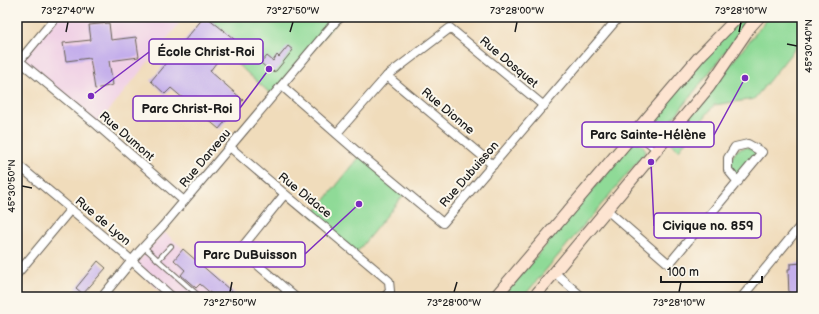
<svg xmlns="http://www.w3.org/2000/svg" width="819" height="314" font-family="'Balsamiq Sans',sans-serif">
  <rect width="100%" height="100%" fill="#fbf7ec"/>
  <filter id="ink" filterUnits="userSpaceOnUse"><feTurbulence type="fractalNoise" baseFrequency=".025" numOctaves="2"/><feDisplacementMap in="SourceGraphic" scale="8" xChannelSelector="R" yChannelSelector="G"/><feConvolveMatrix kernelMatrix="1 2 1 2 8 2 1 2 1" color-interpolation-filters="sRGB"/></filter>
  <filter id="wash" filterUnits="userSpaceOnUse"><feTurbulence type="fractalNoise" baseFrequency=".012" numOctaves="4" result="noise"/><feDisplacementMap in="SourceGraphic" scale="16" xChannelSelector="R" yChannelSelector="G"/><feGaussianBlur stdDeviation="0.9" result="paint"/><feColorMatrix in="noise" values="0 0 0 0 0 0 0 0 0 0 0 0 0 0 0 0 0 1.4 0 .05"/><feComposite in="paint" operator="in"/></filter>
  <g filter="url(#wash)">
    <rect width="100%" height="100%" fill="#f0dcbb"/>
    <g fill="#f0d0e5">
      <polygon points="56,17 171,17 179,24 97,125 20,61"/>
      <polygon points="164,232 239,297 167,297 133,267"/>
    </g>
    <g fill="#8fda97" stroke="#567b5a">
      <polygon points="207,17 341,17 273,96 224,52 234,39"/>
      <polygon points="742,17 753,17 656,140 652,141 642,132 700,62"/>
      <polygon points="769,17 802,17 802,40 754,99 714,105 679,150 668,141"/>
      <path d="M636,141C640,142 643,146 646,150L645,153L523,297H502L632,143Z"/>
      <polygon points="747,147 758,153 738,177 732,168 731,159 737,150"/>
      <polygon points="361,155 406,192 356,253 312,216"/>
    </g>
    <g id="blocks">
      <g fill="#c4afeb">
        <polygon points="204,17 207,17 234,39 210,71 243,100 219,129 171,88 165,94 151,81"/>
        <polygon points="109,23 111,40 136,37 139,57 109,61 113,85 95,89 90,58 66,61 63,43 91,40 89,25"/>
        <polygon points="288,46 293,50 276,71 271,72 261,63 267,56 273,61 277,55 279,57"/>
        <polygon points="183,249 238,297 215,297 200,284 196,288 181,275 185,270 174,260"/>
        <polygon points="98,261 106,268 83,294 76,288"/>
        <polygon points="802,263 802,297 789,297 788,269 790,269 790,264"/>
      </g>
    </g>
  </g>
  <g filter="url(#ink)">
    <use href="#blocks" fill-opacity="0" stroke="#665f54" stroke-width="1"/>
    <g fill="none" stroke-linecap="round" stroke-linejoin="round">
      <g stroke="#665f54" stroke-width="6">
        <g id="service">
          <polyline points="634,133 655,150"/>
          <polyline points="171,246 158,260 200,297"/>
          <polyline points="144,247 158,260"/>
          <polyline points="280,297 286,290"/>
        </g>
      </g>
      <g stroke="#665f54" stroke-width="10">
        <g id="minor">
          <polyline points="17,59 97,125 184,201"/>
          <polyline points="17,64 56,17"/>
          <polyline points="387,76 493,165"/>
          <polyline points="282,86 361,155 443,223 619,17"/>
          <polyline points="337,133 387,76 450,28 544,106"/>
          <path d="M230,147C282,193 336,236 389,281L390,291L385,297"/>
          <polyline points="17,164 123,253 172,297"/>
          <polyline points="284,195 243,246 245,254 295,297"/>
          <polyline points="607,210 669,264 762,152 748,144 735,147 728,158 728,170 738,182"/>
          <polyline points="555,273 582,297"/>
          <polyline points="17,274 71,209"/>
          <polyline points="102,297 139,252 163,226 336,21 341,17"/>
          <polyline points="742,297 802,224"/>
        </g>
      </g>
      <g stroke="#665f54" stroke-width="13">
        <g id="secondary">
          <polyline points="495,297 700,56 738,17"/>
          <polyline points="534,297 709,87 750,27 759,17"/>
        </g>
      </g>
      <use href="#service" stroke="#fff" stroke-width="4"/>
      <use href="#minor" stroke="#fff" stroke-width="8"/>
      <use href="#secondary" stroke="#fde4d1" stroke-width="11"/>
    </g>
  </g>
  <path fill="none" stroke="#1c1c1c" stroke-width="1.5" d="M66,32L68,22M290,32L293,22M515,32L517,22M739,32L741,22M787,44L797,46M22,186L32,188M230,292L232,282M454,292L457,282M679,292L681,282"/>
  <g text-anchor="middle" stroke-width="4" stroke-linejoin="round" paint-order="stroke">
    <g font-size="12" fill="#1c1c1c" stroke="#fbf7ec">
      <text transform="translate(509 62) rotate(40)" y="4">Rue Dosquet</text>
      <text transform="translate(448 111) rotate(40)" y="4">Rue Dionne</text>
      <text transform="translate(127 136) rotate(41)" y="4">Rue Dumont</text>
      <text transform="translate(205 158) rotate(-50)" y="4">Rue Darveau</text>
      <text transform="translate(469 174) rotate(-49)" y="4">Rue Dubuisson</text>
      <text transform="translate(305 195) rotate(39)" y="4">Rue Didace</text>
      <text transform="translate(103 221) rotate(40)" y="4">Rue de Lyon</text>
    </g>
  </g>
  <path fill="none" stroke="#7b2cbf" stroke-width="1.5" d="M91 96L149 52M269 69L240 108M745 78L714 135M651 162L654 226M359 204L305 254"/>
  <g fill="#7b2cbf" stroke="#fbf7ec" stroke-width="1.5">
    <circle cx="91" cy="96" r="4"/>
    <circle cx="269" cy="69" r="4"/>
    <circle cx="745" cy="78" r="4"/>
    <circle cx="651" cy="162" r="4"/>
    <circle cx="359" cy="204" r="4"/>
  </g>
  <g fill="#fbf7ec" stroke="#7b2cbf" stroke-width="1.5">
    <rect x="149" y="39" width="114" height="25" rx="4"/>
    <rect x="133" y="96" width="107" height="25" rx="4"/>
    <rect x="582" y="122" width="132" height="25" rx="4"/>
    <rect x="654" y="213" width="107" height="25" rx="4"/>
    <rect x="195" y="242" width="110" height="25" rx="4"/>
  </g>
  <g font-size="13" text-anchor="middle" font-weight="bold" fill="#1c1c1c">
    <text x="206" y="56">École Christ-Roi</text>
    <text x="187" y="113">Parc Christ-Roi</text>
    <text x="648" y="139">Parc Sainte-Hélène</text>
    <text x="708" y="230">Civique no. 859</text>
    <text x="250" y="259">Parc DuBuisson</text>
  </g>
  <rect width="819" height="314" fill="none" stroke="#fbf7ec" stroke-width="44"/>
  <path d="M661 276v6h101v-6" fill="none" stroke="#1c1c1c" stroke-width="2"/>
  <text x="667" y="276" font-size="12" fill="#1c1c1c" stroke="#fbf7ec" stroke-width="3" paint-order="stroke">100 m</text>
  <rect x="22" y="22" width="775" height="270" fill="none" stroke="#1c1c1c" stroke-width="1.5"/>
  <g font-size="10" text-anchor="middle" fill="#1c1c1c">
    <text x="68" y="14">73°27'40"W</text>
    <text x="293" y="14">73°27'50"W</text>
    <text x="517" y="14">73°28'00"W</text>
    <text x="741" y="14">73°28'10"W</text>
    <text transform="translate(808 46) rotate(-90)" y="4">45°30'40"N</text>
    <text transform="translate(11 186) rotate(-90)" y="4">45°30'50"N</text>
    <text x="230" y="306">73°27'50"W</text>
    <text x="454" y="306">73°28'00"W</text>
    <text x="679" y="306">73°28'10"W</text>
  </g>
</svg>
